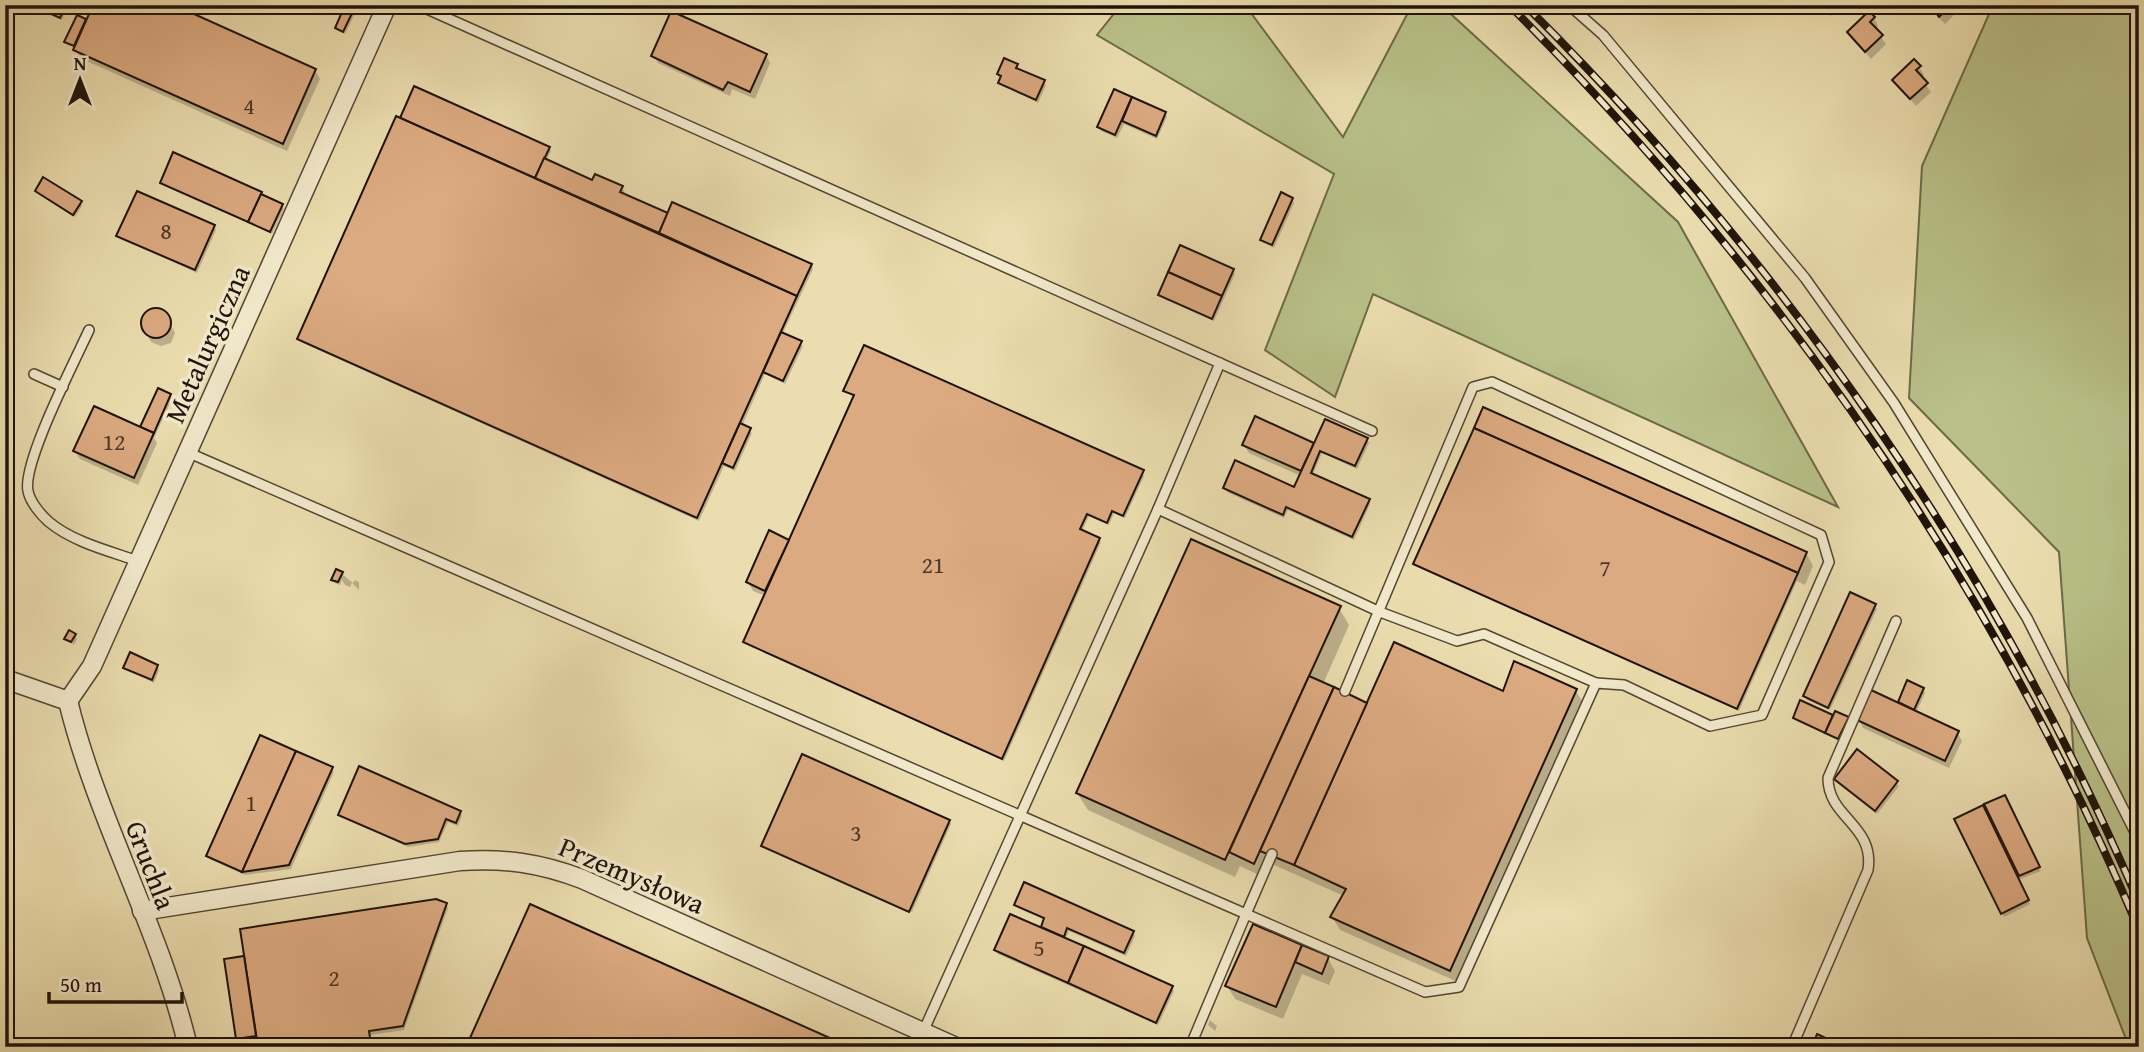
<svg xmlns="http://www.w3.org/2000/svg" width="2144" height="1052" font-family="'Gentium Book Plus',serif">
  <rect width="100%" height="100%" fill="#ebddaf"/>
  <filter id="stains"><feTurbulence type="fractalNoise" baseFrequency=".00286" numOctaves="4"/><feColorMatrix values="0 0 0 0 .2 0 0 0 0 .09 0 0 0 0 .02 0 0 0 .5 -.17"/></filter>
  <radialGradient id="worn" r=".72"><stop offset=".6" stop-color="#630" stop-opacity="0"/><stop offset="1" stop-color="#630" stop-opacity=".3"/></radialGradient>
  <g fill="#b9c089" stroke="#6c6a49" stroke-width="2">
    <polygon points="1121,5 1245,5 1343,137 1412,5 1441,5 1678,222 1838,507 1373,294 1335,397 1265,350 1334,174 1097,35"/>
    <polygon points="1993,5 2139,5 2139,1047 2129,1047 2087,938 2059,552 1909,398 1922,166"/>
  </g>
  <g fill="#0003">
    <polygon points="24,5 69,5 62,20"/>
    <polygon points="347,5 358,7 345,34 337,28"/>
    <polygon points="1821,5 1843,5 1831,16"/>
    <polygon points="1927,5 1962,5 1962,7 1945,24"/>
    <polygon points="78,17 315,70 320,79 287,151 80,58 75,48 66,42"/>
    <polygon points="1874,18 1878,26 1875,29 1886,44 1871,59 1849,33"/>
    <polygon points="653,55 766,55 770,63 755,99 732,89 730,96 658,63"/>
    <polygon points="1017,65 1018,70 1046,85 1038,103 1000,83 999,74"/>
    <polygon points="1919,67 1924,75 1921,78 1931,92 1916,106 1894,80"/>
    <polygon points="1114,91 1165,113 1167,117 1157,139 1124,124 1117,138 1101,131 1099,127"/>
    <polygon points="397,118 549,148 551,151 546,161 593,182 622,187 627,197 668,216 811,265 813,269 782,335 803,346 785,384 765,374 742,426 752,433 735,471 724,466 699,521 301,342 299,339"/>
    <polygon points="162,183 282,206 284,209 272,234"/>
    <polygon points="37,191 80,203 82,206 75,217"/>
    <polygon points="1292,199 1294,203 1274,248 1264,243 1262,240"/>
    <polygon points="214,227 216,230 197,273 118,236"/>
    <polygon points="1232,271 1235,274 1214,321 1160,295"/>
    <polygon points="156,310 165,314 175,333 171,343 161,346 151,342 142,323 146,314"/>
    <polygon points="845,391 1142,472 1144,476 1125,518 1114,513 1109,525 1089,516 1082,531 1101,542 1004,761 745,642 765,596 753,591 748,582 789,544 855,397"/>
    <polygon points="170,395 172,399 154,438 157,443 138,485 80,459 75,451 141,429"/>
    <polygon points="1256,418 1315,445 1367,439 1369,443 1357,469 1322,453 1312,476 1368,500 1370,504 1354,540 1288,510 1284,518 1227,492 1225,488 1295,489 1301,476 1249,453 1244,445"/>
    <polygon points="1806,553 1813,566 1805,585 1797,581 1739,711 1415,564"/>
    <polygon points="342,574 353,583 355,580 359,582 359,590 352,583 350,587 345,585 342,580 340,585 335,583 333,579"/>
    <polygon points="1874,605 1877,609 1830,710 1807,700 1805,696"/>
    <polygon points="1339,608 1349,625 1323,684 1368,705 1576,691 1584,704 1458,982 1340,930 1332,917 1344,896 1267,862 1261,876 1240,866 1235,877 1088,810 1077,793"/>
    <polygon points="75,635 77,639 74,645 66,639"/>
    <polygon points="157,666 159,670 154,683 125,668"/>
    <polygon points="1923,689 1925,693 1916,713 1957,732 1962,741 1949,768 1863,728 1859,720 1902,707 1899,702"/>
    <polygon points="1801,703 1834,718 1848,718 1850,722 1840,741 1797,721 1795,718"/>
    <polygon points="1858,751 1899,786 1877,814 1836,779"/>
    <polygon points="803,756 949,821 951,824 912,912 763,847"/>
    <polygon points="332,769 334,772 291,869 245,875 210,859 208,856"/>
    <polygon points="2005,797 2041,871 2018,880 2030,904 2004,917 1957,819"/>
    <polygon points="460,813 462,816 458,826 448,822 439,842 408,847 340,815"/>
    <polygon points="446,905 448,908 404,1030 370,1035 372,1047 259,1047 258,1039 239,1042 226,960"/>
    <polygon points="1016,905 1133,932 1135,936 1126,956 1069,931 1065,940 1171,987 1174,991 1158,1025 998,954 996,950 1041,929 1045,920"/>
    <polygon points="1254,926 1328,958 1335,971 1329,985 1302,974 1283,1019 1235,999 1227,986"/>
    <polygon points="1210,1020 1217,1026 1215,1031 1208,1025"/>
    <polygon points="472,1038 846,1047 485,1047"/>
  </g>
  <g fill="#dcaa81" stroke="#1f1309" stroke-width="2">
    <polygon points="32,5 66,5 60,18"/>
    <polygon points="174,5 316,69 283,144 73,50 93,5"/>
    <polygon points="345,5 356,5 343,32 335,28"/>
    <polygon points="1931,5 1951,5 1939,17"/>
    <polygon points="671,11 767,54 750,92 728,82 723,90 651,56"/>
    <polygon points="1869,11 1875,17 1870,22 1883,35 1865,52 1847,32"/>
    <polygon points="77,15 86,19 74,46 64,42"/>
    <polygon points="1004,58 1018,64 1016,68 1045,80 1036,100 998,83 1001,76 997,74"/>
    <polygon points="1914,59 1921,66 1916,70 1928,83 1910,99 1892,80"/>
    <polygon points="414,86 550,147 535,178 400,118"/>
    <polygon points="1114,89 1132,97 1115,135 1097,127"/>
    <polygon points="1132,97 1166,112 1156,136 1122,121"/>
    <polygon points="396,116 797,296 697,518 297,339"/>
    <polygon points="173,152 262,192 248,222 160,183"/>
    <polygon points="544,158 592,180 595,174 623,186 620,192 668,213 659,233 535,178"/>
    <polygon points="43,177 82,201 73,215 35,191"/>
    <polygon points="137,191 215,225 195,270 116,236"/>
    <polygon points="1281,192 1293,198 1272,245 1260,240"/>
    <polygon points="261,194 283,204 270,232 248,222"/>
    <polygon points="672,202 812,264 797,296 659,233"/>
    <polygon points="1180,245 1234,269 1222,296 1168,272"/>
    <polygon points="1168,272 1222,296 1212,319 1158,295"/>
    <circle cx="156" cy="323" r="15"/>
    <polygon points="781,332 802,341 783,381 763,372"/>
    <polygon points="864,345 1144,470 1123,516 1112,511 1107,523 1087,514 1080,529 1100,538 1002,759 743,642 854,395 843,391"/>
    <polygon points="158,388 171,394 154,433 140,427"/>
    <polygon points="94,406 154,433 134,478 73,451"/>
    <polygon points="1483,407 1807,552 1798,573 1474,428"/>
    <polygon points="1255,416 1314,443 1301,471 1242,445"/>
    <polygon points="1325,419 1368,438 1355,466 1320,451 1311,473 1370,499 1352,537 1286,507 1283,515 1223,488 1235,460 1294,487"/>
    <polygon points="740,423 751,428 733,468 722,463"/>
    <polygon points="1474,428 1798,573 1737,709 1413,564"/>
    <polygon points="769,530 789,540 765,591 746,582"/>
    <polygon points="1191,539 1341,606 1225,860 1076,793"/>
    <polygon points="336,569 343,572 338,582 331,580"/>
    <polygon points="1850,592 1876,604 1828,708 1803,696"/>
    <polygon points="69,630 76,634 71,642 64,639"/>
    <polygon points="1394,642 1503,691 1514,661 1577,689 1450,971 1330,917 1346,889 1294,865"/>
    <polygon points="130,652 158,665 152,680 123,668"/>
    <polygon points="1309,676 1334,687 1254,864 1229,852"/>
    <polygon points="1907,680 1924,688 1914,710 1898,702"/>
    <polygon points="1334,687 1367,703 1294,865 1260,851"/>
    <polygon points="1871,690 1959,731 1945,761 1857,720"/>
    <polygon points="1800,700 1833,715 1825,733 1793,718"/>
    <polygon points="1835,711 1849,717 1838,739 1825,733"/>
    <polygon points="260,735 296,751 242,872 206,856"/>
    <polygon points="1857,749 1898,781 1875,811 1834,779"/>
    <polygon points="296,751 333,767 289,865 242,872"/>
    <polygon points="802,754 950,820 909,912 761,846"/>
    <polygon points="359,766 461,811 456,823 446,819 438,839 405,844 338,815"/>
    <polygon points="2005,795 2040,867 2019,876 1984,804"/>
    <polygon points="1983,805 2029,900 2001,914 1954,819"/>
    <polygon points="1024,882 1134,931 1124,953 1067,928 1064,937 1041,927 1044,918 1014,905"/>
    <polygon points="436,899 447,903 403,1026 369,1031 371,1044 350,1047 306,1047 306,1041 258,1047 240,929"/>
    <polygon points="530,904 850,1047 489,1047 470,1038"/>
    <polygon points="1010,914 1084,946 1068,983 994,950"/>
    <polygon points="1253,924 1302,945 1276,1007 1225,986"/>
    <polygon points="1302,945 1329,956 1322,974 1295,962"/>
    <polygon points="1084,946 1173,986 1156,1023 1068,983"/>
    <polygon points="244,956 256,1036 236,1039 224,959"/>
    <polygon points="1817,1034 1845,1047 1812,1047"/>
  </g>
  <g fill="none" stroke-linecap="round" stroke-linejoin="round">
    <g stroke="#524632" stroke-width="12">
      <g id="service">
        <polyline points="418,5 1372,431"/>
        <polyline points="1569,5 1603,35 1805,278 1894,403 2027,618 2139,840"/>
        <path d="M89,330C75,361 22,463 28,491C30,502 41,515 49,522C73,542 109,551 138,561"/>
        <polyline points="34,374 63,387"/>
        <polyline points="187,452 1246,914 1272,854"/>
        <polyline points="1158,509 1380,612 1457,641 1484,634 1596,683"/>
        <polyline points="923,1032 1158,509 1220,363"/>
        <polyline points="1190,1047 1246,914 1425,992 1459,987 1596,683 1624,685 1710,726 1762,715 1829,562 1821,535 1492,382 1473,387 1345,691"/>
        <path d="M1792,1047L1868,870C1875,825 1828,818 1828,778L1896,621"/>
      </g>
    </g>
    <g stroke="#524632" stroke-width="21">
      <g id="minor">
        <polyline points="5,679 68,701"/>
        <polyline points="68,701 92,666 387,5"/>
        <path d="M68,701C97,820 160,928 188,1047"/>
        <path d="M142,911L460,861C504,858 540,863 582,879L956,1047"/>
      </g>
    </g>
    <use href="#service" stroke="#f2e9cb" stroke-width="9"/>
    <use href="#minor" stroke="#f2e9cb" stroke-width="18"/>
    <g stroke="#1f1309" stroke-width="8">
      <g id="rail">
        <path d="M1509,5C1776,272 1992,581 2139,930"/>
        <path d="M1525,5C1785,263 1995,566 2139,903"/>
      </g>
    </g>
    <use href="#rail" stroke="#f2e9cb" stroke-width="5" stroke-dasharray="16" stroke-linecap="butt"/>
  </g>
  <g text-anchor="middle" stroke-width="7" stroke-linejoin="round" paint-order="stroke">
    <g font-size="24" fill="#4e3927">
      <text x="249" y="114">4</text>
      <text x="166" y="239">8</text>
      <text x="114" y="450">12</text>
      <text x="933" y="573">21</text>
      <text x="1605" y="576">7</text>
      <text x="251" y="811">1</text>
      <text x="856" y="841">3</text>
      <text x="1039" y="956">5</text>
      <text x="334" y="986">2</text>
    </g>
    <g font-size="28" fill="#1f1309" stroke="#f2e9cb">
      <text transform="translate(207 344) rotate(-66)" y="10">Metalurgiczna</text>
      <text transform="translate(151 865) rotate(69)" y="10">Gruchla</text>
      <text transform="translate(632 875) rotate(23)" y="10">Przemysłowa</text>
    </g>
  </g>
  <rect width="2144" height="1052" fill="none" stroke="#ebddaf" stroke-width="28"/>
  <rect x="7" y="7" width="2130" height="1038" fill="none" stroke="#1f1309" stroke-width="3.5"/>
  <rect x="14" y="14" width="2116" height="1024" fill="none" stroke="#1f1309" stroke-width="2"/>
  <g transform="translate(80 80)" stroke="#f2e9cb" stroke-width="5" paint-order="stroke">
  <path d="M0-5L12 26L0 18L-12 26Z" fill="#1f1309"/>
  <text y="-10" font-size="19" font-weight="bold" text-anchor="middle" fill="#1f1309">N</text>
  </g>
  <path d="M49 992v10h133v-10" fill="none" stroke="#1f1309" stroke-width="3.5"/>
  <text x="60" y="992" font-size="21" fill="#1f1309" stroke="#f2e9cb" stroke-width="5" paint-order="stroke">50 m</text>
  <rect width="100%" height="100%" filter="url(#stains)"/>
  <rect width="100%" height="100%" fill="url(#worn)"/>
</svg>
